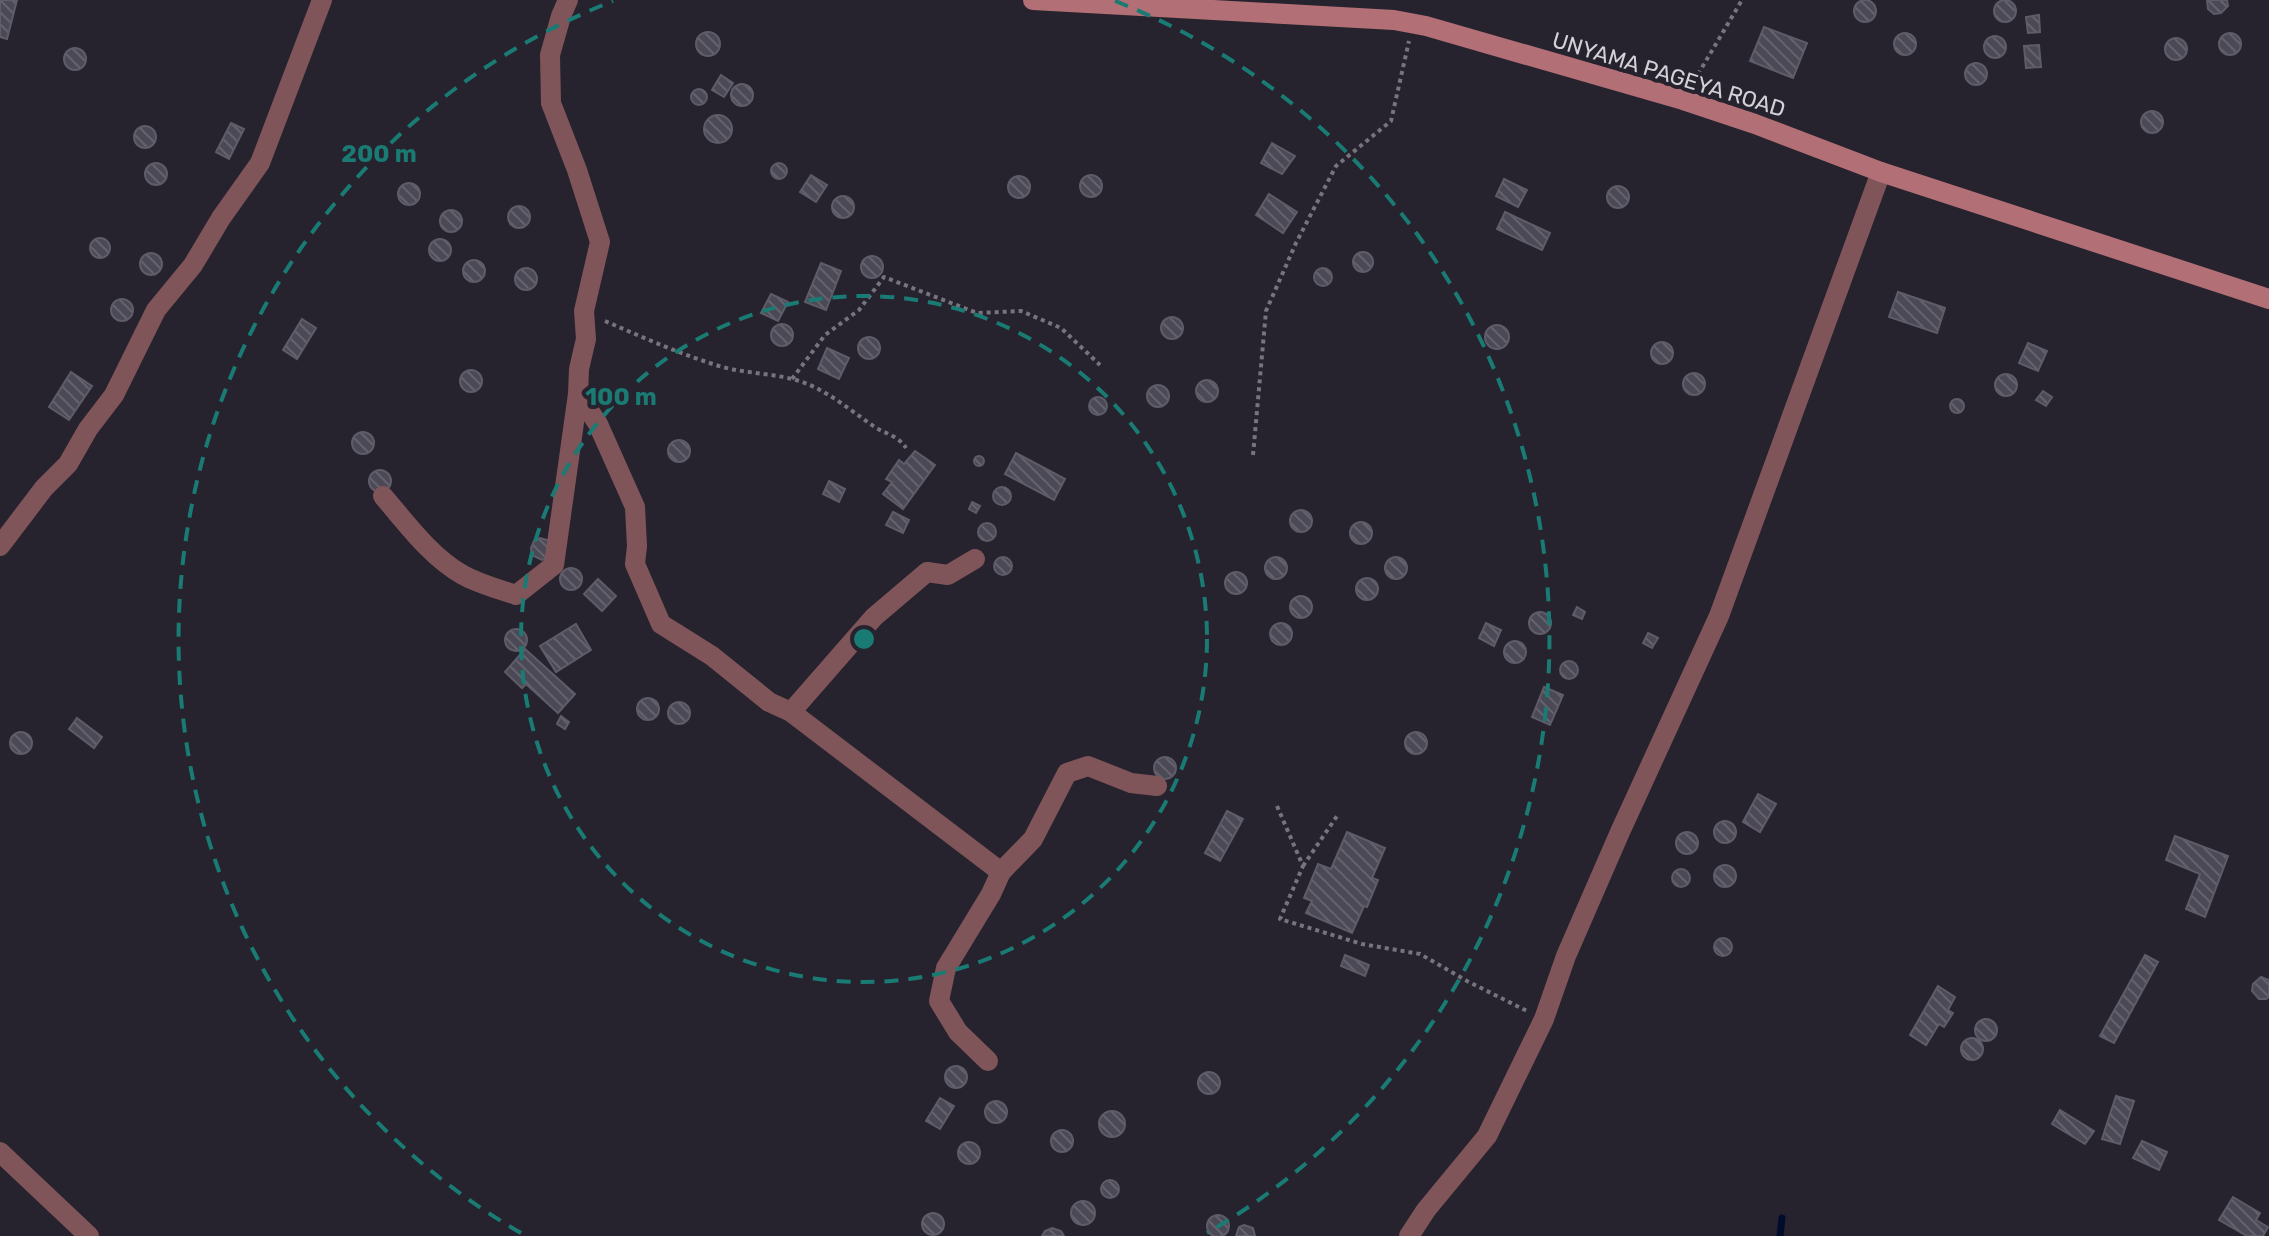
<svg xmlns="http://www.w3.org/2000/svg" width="2269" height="1236" font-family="Rubik,sans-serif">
  <defs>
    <pattern id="building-back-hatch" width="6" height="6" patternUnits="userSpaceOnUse" patternTransform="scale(2)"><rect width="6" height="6" fill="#4b4955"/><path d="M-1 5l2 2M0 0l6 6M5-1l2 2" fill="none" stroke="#64626d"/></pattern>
  </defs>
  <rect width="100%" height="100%" fill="#26232e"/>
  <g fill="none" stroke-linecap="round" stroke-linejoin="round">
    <polyline stroke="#010c2d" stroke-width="7" points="1780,1236 1782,1218"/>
  </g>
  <g fill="url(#building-back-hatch)" stroke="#5f5c69" stroke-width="2">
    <polygon points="0,0 17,0 7,39 0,37"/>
    <polygon points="2207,0 2227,0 2228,6 2221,13 2214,14 2208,9"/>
    <circle cx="2005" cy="11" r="11"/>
    <circle cx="1865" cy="11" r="11"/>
    <polygon points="2039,15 2040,32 2028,33 2026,17"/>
    <polygon points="1764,27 1807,43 1793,78 1750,61"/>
    <circle cx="708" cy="44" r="12"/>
    <circle cx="2230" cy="44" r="11"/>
    <circle cx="1905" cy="44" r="11"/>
    <circle cx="1995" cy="47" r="11"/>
    <circle cx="2176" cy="49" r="11"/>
    <polygon points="2039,45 2041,67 2026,68 2024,46"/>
    <circle cx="75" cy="59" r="11"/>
    <circle cx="1976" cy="74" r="11"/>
    <polygon points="721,75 733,83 724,97 712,90"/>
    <circle cx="742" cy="95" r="11"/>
    <circle cx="699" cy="97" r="8"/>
    <circle cx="2152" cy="122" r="11"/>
    <circle cx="718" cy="129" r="14"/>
    <polygon points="231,123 244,129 229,159 216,152"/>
    <circle cx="145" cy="137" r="11"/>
    <polygon points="1272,143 1295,156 1282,174 1261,163"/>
    <circle cx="779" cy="171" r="8"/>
    <circle cx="156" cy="174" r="11"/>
    <polygon points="811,175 827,185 816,202 800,192"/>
    <circle cx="1091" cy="186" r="11"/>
    <circle cx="1019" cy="187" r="11"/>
    <polygon points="1504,179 1527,190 1518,207 1496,196"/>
    <circle cx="409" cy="194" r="11"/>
    <circle cx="1618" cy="197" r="11"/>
    <polygon points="1269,194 1297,212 1283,233 1256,215"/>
    <circle cx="843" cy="207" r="11"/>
    <circle cx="519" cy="217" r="11"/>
    <circle cx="451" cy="221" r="11"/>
    <polygon points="1505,212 1550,233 1542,250 1497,229"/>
    <circle cx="100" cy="248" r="10"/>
    <circle cx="440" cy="250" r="11"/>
    <circle cx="1363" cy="262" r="10"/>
    <circle cx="151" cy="264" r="11"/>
    <circle cx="872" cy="267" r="11"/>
    <circle cx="474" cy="271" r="11"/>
    <polygon points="821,263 841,271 826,310 805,302"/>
    <circle cx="526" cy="279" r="11"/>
    <circle cx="1323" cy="277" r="9"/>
    <polygon points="1898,292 1945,308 1937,333 1889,317"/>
    <polygon points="771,294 788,302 778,321 761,313"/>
    <circle cx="122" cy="310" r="11"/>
    <circle cx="1172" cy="328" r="11"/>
    <polygon points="302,319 316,328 297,359 283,350"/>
    <circle cx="782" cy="335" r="11"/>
    <circle cx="1497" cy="337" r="12"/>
    <circle cx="869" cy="348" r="11"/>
    <circle cx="1662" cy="353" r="11"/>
    <polygon points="2028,343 2047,351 2038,371 2019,363"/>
    <polygon points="827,348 849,358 839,379 818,369"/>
    <circle cx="471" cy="381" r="11"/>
    <polygon points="71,372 92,386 69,420 49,407"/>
    <circle cx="1694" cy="384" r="11"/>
    <circle cx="2006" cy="385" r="11"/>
    <circle cx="1207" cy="391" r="11"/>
    <circle cx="1158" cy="396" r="11"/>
    <polygon points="2043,391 2052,397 2046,406 2036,400"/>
    <circle cx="1098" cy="406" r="9"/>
    <circle cx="1957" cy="406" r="7"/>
    <circle cx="363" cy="443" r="11"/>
    <circle cx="679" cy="451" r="11"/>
    <polygon points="915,451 935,465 903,509 883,494 892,482 886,479 899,460 904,464"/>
    <polygon points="1016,453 1065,479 1054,500 1005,474"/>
    <circle cx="979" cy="461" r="5"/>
    <circle cx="380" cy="481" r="11"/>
    <polygon points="829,481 845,489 839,502 823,494"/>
    <circle cx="1002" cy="496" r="9"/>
    <polygon points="972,502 980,506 976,513 969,509"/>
    <circle cx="1301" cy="521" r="11"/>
    <polygon points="893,512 909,520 903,533 886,525"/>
    <circle cx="1361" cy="533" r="11"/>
    <circle cx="987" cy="532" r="9"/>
    <polygon points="540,538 550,541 545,559 542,560 532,555 531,548 534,541"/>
    <circle cx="1003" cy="566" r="9"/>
    <circle cx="1396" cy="568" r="11"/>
    <circle cx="1276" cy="568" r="11"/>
    <circle cx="571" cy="579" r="11"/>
    <circle cx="1236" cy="583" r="11"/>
    <circle cx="1367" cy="589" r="11"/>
    <polygon points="598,579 616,596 602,611 584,594"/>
    <circle cx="1301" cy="607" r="11"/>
    <polygon points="1577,607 1585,612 1582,619 1573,615"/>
    <circle cx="1540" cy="623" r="11"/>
    <polygon points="1486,623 1501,630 1494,646 1479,638"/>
    <circle cx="1281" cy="634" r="11"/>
    <polygon points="576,624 591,650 556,672 540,646"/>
    <circle cx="516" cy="640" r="11"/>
    <polygon points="1648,633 1658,638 1652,648 1643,643"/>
    <circle cx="1515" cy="652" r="11"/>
    <polygon points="525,649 575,694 558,713 526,684 522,688 505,672"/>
    <circle cx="1569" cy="670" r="9"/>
    <polygon points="1544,687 1563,695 1550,725 1532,717"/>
    <circle cx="648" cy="709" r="11"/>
    <circle cx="679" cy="713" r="11"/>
    <polygon points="561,716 569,722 565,729 557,724"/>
    <polygon points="77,718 102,737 94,748 69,729"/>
    <circle cx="1416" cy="743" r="11"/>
    <circle cx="21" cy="743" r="11"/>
    <circle cx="1165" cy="768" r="11"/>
    <polygon points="1758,794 1776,804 1760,832 1743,822"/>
    <polygon points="1227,811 1243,819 1220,861 1205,853"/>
    <circle cx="1725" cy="832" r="11"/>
    <polygon points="1347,832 1385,848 1372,878 1378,880 1367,907 1364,906 1352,933 1306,913 1312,901 1304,898 1318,864 1331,869"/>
    <circle cx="1687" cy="843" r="11"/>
    <polygon points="2175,836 2228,856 2205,917 2186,909 2200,874 2166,860"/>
    <circle cx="1725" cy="876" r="11"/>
    <circle cx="1681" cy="878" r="9"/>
    <circle cx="1723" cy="947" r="9"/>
    <polygon points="1345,955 1369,965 1365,976 1341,966"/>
    <polygon points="2145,955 2158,962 2114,1043 2100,1036"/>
    <polygon points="2261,977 2269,980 2269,997 2266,999 2259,999 2252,991 2253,984"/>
    <polygon points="1938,986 1955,997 1948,1010 1953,1013 1944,1027 1939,1024 1926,1045 1910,1035"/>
    <circle cx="1986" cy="1030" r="11"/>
    <circle cx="1972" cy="1049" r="11"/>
    <circle cx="956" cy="1077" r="11"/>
    <circle cx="1209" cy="1083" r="11"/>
    <polygon points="2116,1096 2134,1101 2120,1144 2102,1139"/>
    <polygon points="940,1098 954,1106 940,1129 926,1121"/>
    <circle cx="996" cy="1112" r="11"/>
    <polygon points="2060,1110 2094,1131 2085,1144 2052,1124"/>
    <circle cx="1112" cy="1124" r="13"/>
    <circle cx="1062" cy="1141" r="11"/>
    <polygon points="2142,1141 2167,1152 2159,1170 2133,1158"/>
    <circle cx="969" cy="1153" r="11"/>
    <circle cx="1110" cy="1189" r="9"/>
    <polygon points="2233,1197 2260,1213 2256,1220 2268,1227 2263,1236 2247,1236 2219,1220"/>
    <circle cx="1083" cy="1213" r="12"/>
    <circle cx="933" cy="1224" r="11"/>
    <circle cx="1218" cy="1226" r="11"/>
    <polygon points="1244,1225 1253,1228 1255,1236 1236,1236 1239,1227"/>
    <polygon points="1052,1228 1061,1231 1064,1236 1042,1236 1045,1231"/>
  </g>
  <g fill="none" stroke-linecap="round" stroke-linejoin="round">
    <g stroke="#76747d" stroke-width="4" stroke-dasharray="4 4" stroke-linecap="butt">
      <polyline points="1694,81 1742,0"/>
      <path d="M605,321C642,337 680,354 719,366C743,373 768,373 792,379C822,386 847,408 872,425C884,434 898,435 906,448"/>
      <polyline points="792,379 825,335 859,310 884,277 977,313 1021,311 1061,328 1100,365"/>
      <polyline points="1253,455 1266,311 1296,243 1336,166 1391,121 1409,41"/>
      <polyline points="1277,806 1303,866 1280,919 1362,944 1420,954 1467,981 1527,1011"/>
      <polyline points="1303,866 1337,816"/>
    </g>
    <g stroke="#805559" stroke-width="20">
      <polyline points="568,0 561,16 550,55 551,103 577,170 600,242 584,311 586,339 579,369 578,394 598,424 635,507 637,546 635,564 661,624 712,656 769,702 791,712 1001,872 1033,839 1067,773 1088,766 1131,783 1157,786"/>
      <path d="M383,496C407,524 431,557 463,575C479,584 499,589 516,595L554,565L578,394"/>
      <polyline points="0,546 44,488 68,464 88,429 114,395 156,310 193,265 221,218 260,163 322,0"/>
      <polyline points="791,712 874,617 927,572 948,575 975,559"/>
      <polyline points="988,1061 958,1032 939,1001 946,968 991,894 1001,872"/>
      <polyline points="0,1152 89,1236"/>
      <polyline points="1409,1236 1426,1210 1487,1136 1544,1019 1566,956 1620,832 1719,616 1881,172"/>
    </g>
    <polyline stroke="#b36f76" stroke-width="20" points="1033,0 1394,20 1426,26 1683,100 1755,124 1881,172 2269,299"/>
  </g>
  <g fill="none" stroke="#197b73" stroke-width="4" stroke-dasharray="14 10">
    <circle cx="864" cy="639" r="343"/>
    <path d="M521 1233A686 686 0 0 1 613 1M1115 1A686 686 0 0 1 1207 1233"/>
  </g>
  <g text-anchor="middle" stroke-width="8" stroke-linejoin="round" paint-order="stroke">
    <g font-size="22" fill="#d2d1d8" stroke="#26232e">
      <text transform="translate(1669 74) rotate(17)" y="8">UNYAMA PAGEYA ROAD</text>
    </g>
  </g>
  <circle cx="864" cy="639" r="12" fill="#197b73" stroke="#26232e" stroke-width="4"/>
  <g font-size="24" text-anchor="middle" font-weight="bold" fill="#197b73" stroke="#26232e" stroke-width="8" stroke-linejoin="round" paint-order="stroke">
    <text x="379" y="162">200 m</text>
    <text x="621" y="405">100 m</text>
  </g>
</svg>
